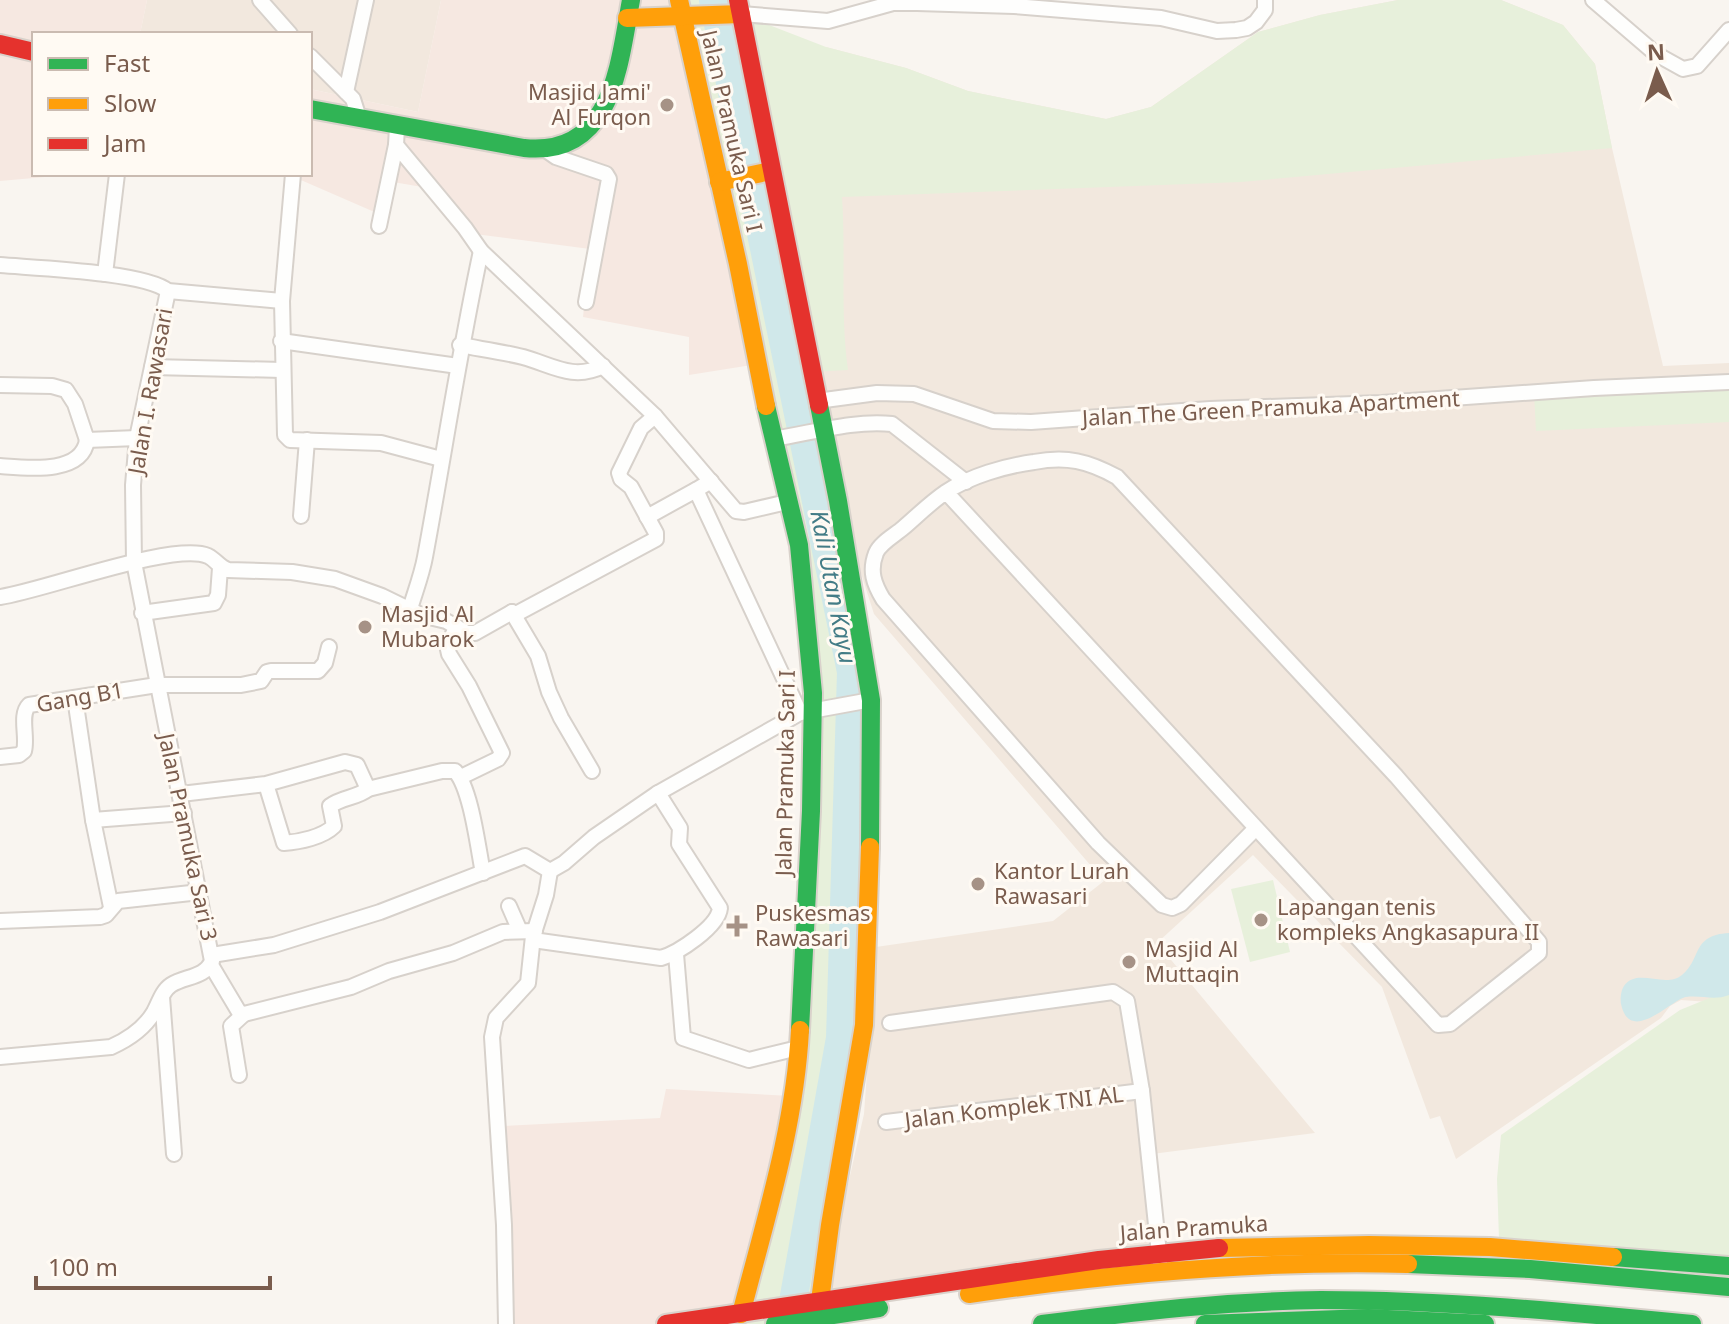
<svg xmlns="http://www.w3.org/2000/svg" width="1729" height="1324" font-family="'Noto Sans',sans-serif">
  <rect width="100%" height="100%" fill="#f9f5f0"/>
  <g fill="#f2e8de">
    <polygon points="147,0 441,0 418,112 310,89 310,34 140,34"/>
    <polygon points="1398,0 1501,0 1563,25 1595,64 1612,148 1663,366 1729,363 1729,999 1709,1002 1681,1000 1670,1006 1661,1018 1456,1159 1440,1116 1430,1119 1382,987 1253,855 1157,943 1315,1133 1152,1154 1158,1254 822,1299 864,1114 876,947 1053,921 1104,881 874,614 838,501 812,372 826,47 906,68 968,91 1106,119 1151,107 1258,32 1320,15"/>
  </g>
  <g fill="#f6e8e1">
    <polygon points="0,0 147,0 140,34 34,34 34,174 55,174 56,176 0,181"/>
    <polygon points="441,0 679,0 758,364 689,375 689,337 583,317 590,249 467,233 434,189 387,181 379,214 287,174 310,174 310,89 418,112"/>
    <polygon points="666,1089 791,1096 741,1314 669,1324 508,1324 503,1126 660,1118"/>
  </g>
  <g fill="#e7f0db">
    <path d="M679,0H714L717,16L741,14L826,47L906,68L968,91L1106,119L1151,107L1258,32L1320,15L1398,0H1501L1563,25L1595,64L1612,148L1241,182L842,197C846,254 840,313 848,370L812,372L871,703L864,1025L818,1298L769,1324H666L742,1313L792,1095L808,857L799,545Z"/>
    <polygon points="1729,382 1729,422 1536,431 1534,392"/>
    <polygon points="1273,880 1290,952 1250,962 1231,889"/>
    <polygon points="1729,990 1729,1258 1499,1239 1497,1179 1501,1135 1680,1010"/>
  </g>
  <path fill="#d0e8ea" d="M1729,933V995C1714,1001 1702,995 1686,997C1672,999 1630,1046 1621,1004C1620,999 1621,990 1624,986C1637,967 1665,989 1682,975C1702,959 1691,935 1729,933Z"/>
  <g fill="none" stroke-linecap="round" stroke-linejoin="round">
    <polyline stroke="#d0e8ea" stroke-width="28" points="713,0 851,672 840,1038 789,1324"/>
    <g stroke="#d7d1cb" stroke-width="18">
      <g id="street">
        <polyline points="260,0 290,34"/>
        <polyline points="1593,0 1656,54 1683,69 1697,66 1729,30"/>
        <polyline points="741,14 828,21 893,3 917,3 1014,6 1161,18 1217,31 1236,30 1247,28 1256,22 1265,10 1265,0"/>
        <polyline points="310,56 353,99 359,118"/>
        <polyline points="346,92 366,0"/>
        <polyline points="397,127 396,145 465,228 481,251 655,416 736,511 744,512 787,502"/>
        <polyline points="543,148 556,157 606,174 609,179 586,302"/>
        <polyline points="293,174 282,301 285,435 290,440 381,443 441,459"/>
        <polyline points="379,226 396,145"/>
        <path d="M0,265C34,268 146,272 168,291L282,301"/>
        <polyline points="105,274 117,174"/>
        <polyline points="281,341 458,366"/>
        <path d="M460,345C481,349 503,352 523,357C552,365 573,381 603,366"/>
        <polyline points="152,367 282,370"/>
        <polyline points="0,385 52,386 66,390 75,404 87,440 137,438"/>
        <polyline points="817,401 877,393 914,394 993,421 1031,422 1210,409 1382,403 1594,388 1729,382"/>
        <path d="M773,439C812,433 853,420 892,424L966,482"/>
        <path d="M0,466C27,468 82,475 87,440"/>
        <polyline points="711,481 696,490 800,713"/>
        <path d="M946,492L1438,1025L1450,1024L1539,953V942L1396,776L1117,477C1088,461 1067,456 1034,462C1005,466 970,476 946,492C931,502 917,516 903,528C895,535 880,543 876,553C869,571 874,584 883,599L1098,843L1162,905L1172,908L1181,904L1256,828"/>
        <polyline points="301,516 307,440"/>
        <polyline points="647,517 696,490"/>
        <path d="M0,597C43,591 174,541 208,556C216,560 219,567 228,570L292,572L335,579L382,596L421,615L446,621L467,633H475L512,612L516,614L656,539V533L631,487L621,479L619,473L641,428L655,416"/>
        <path d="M410,609C415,592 422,574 425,557C444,455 459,353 481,251"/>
        <polyline points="512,612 538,656 549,692 561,718 592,771"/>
        <polyline points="142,613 214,603 218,595 220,568"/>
        <polyline points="457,627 447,645 449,654 469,686 502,753 498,759 461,777"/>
        <polyline points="75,698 93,820 111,907"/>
        <path d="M0,757L19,755L24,751C28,737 19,715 29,705L157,685H241L261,681L267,672L271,671H318L325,663L329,647"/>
        <path d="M368,789L442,771H455C471,788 478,848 483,873"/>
        <path d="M181,794L266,784L345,762L357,765L368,789C357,798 342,797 330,806L334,826C323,837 300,842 284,843L266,784"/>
        <polyline points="93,820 184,813"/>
        <polyline points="550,871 564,863 594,837 658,793 800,713 871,700"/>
        <polyline points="509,906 520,931"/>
        <polyline points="0,921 100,917 106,915 118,901 200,892"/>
        <path d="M533,940L661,958C678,953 718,927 720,908L679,844L680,828L658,793"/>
        <polyline points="676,954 683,1038 749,1060 798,1048"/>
        <polyline points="212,955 274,945 380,912 525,856 550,871"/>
        <polyline points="211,965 239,1012 244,1014 351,987 389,971 453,953 503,932 535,931"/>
        <polyline points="162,997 174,1154"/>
        <polyline points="890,1023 1113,992 1127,1001 1142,1091 1160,1263"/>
        <path d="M0,1057L111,1047C129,1039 144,1029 154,1012C159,1003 162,991 171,985C185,976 205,978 212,961L134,562L133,485L137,438L168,291"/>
        <polyline points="239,1075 231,1026 244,1014"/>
        <polyline points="886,1122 1142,1091"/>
        <polyline points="506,1324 504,1225 492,1037 496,1018 528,983 533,936 546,895 550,871"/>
      </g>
    </g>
    <g stroke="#d9d2cb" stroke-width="22">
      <g id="fast">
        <path d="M310,109L524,148C613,157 619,64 631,0"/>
        <polyline points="819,405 838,501 871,700 870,847"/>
        <polyline points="766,406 799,545 813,693 811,811 800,1030"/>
        <polyline points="1613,1257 1729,1266"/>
        <polyline points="1408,1264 1530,1269 1729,1287"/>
        <polyline points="775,1324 879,1308"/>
        <path d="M1042,1324C1134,1312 1228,1301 1321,1300C1445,1300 1569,1312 1692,1324"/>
        <polyline points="1205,1324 1368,1318 1485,1324"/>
      </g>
    </g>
    <g stroke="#d9d2cb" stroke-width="22">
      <g id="slow">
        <polyline points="679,0 738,264 766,406"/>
        <polyline points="627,18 741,14"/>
        <polyline points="719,182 771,171"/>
        <polyline points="1219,1248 1369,1245 1490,1247 1613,1257"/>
        <path d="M969,1294C1115,1273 1261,1260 1408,1264"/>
        <polyline points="820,1301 830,1225 864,1025 870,847"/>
        <path d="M741,1314C765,1221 795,1126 800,1030"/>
      </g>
    </g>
    <g stroke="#d9d2cb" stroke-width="22">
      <g id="jam">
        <polyline points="738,0 819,405"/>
        <polyline points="0,44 34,52"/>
        <polyline points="666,1324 1099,1260 1219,1248"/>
      </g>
    </g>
    <use href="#street" stroke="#fefefd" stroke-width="14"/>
    <use href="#fast" stroke="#30b455" stroke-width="18"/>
    <use href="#slow" stroke="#ff9f0a" stroke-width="18"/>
    <use href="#jam" stroke="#e5322d" stroke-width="18"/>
  </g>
  <g fill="#a69286" stroke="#fffaf3" stroke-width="3">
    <circle cx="667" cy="105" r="8"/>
    <circle cx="365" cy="627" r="8"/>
    <circle cx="978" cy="884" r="8"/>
    <circle cx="1261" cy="920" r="8"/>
    <path d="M733 914h8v8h8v8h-8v8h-8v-8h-8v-8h8z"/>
    <circle cx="1129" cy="962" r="8"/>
  </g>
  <g text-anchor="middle" stroke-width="6" stroke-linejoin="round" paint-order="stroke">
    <g font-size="22" fill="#7a5c4d" stroke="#fffaf3" text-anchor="start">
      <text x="651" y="100" text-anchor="end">Masjid Jami'<tspan x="651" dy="25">Al Furqon</tspan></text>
      <text x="381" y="622">Masjid Al<tspan x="381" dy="25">Mubarok</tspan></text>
      <text x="994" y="879">Kantor Lurah<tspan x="994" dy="25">Rawasari</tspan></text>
      <text x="1277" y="915">Lapangan tenis<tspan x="1277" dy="25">kompleks Angkasapura II</tspan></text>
      <text x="755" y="921">Puskesmas<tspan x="755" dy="25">Rawasari</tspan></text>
      <text x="1145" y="957">Masjid Al<tspan x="1145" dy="25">Muttaqin</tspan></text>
    </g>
    <g font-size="22" fill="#7a5c4d" stroke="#fffaf3">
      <text transform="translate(732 131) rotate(77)" y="8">Jalan Pramuka Sari I</text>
      <text transform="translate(150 391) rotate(-80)" y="8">Jalan I. Rawasari</text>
      <text transform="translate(1271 408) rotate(-3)" y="8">Jalan The Green Pramuka Apartment</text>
      <text transform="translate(80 697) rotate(-10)" y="8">Gang B1</text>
      <text transform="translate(785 773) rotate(-89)" y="8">Jalan Pramuka Sari I</text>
      <text transform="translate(188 837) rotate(78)" y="8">Jalan Pramuka Sari 3</text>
      <text transform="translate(1014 1107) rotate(-7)" y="8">Jalan Komplek TNI AL</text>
      <text transform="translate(1194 1228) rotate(-4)" y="8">Jalan Pramuka</text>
    </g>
    <g font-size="24" font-style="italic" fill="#437c86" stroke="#fffaf3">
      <text transform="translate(833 587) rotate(79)" y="8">Kali Utan Kayu</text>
    </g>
  </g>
  <rect x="32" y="32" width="280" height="144" fill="#fffaf3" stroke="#cabbb1" stroke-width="2"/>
  <rect x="48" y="58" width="40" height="12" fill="#30b455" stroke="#cabbb1" stroke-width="2"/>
  <text x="104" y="72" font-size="24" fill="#7a5c4d">Fast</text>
  <rect x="48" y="98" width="40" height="12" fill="#ff9f0a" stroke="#cabbb1" stroke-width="2"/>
  <text x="104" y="112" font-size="24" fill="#7a5c4d">Slow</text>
  <rect x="48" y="138" width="40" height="12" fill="#e5322d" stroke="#cabbb1" stroke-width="2"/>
  <text x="104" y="152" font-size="24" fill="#7a5c4d">Jam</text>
  <g transform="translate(1657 72) rotate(357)" stroke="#fffaf3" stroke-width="6" paint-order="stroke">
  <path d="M0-6L14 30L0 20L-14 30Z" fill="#7a5c4d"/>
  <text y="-12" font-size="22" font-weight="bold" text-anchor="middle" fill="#7a5c4d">N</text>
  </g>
  <path d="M36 1276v12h234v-12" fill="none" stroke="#7a5c4d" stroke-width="4"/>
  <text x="48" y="1276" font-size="24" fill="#7a5c4d" stroke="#fffaf3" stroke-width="6" paint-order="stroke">100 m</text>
</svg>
